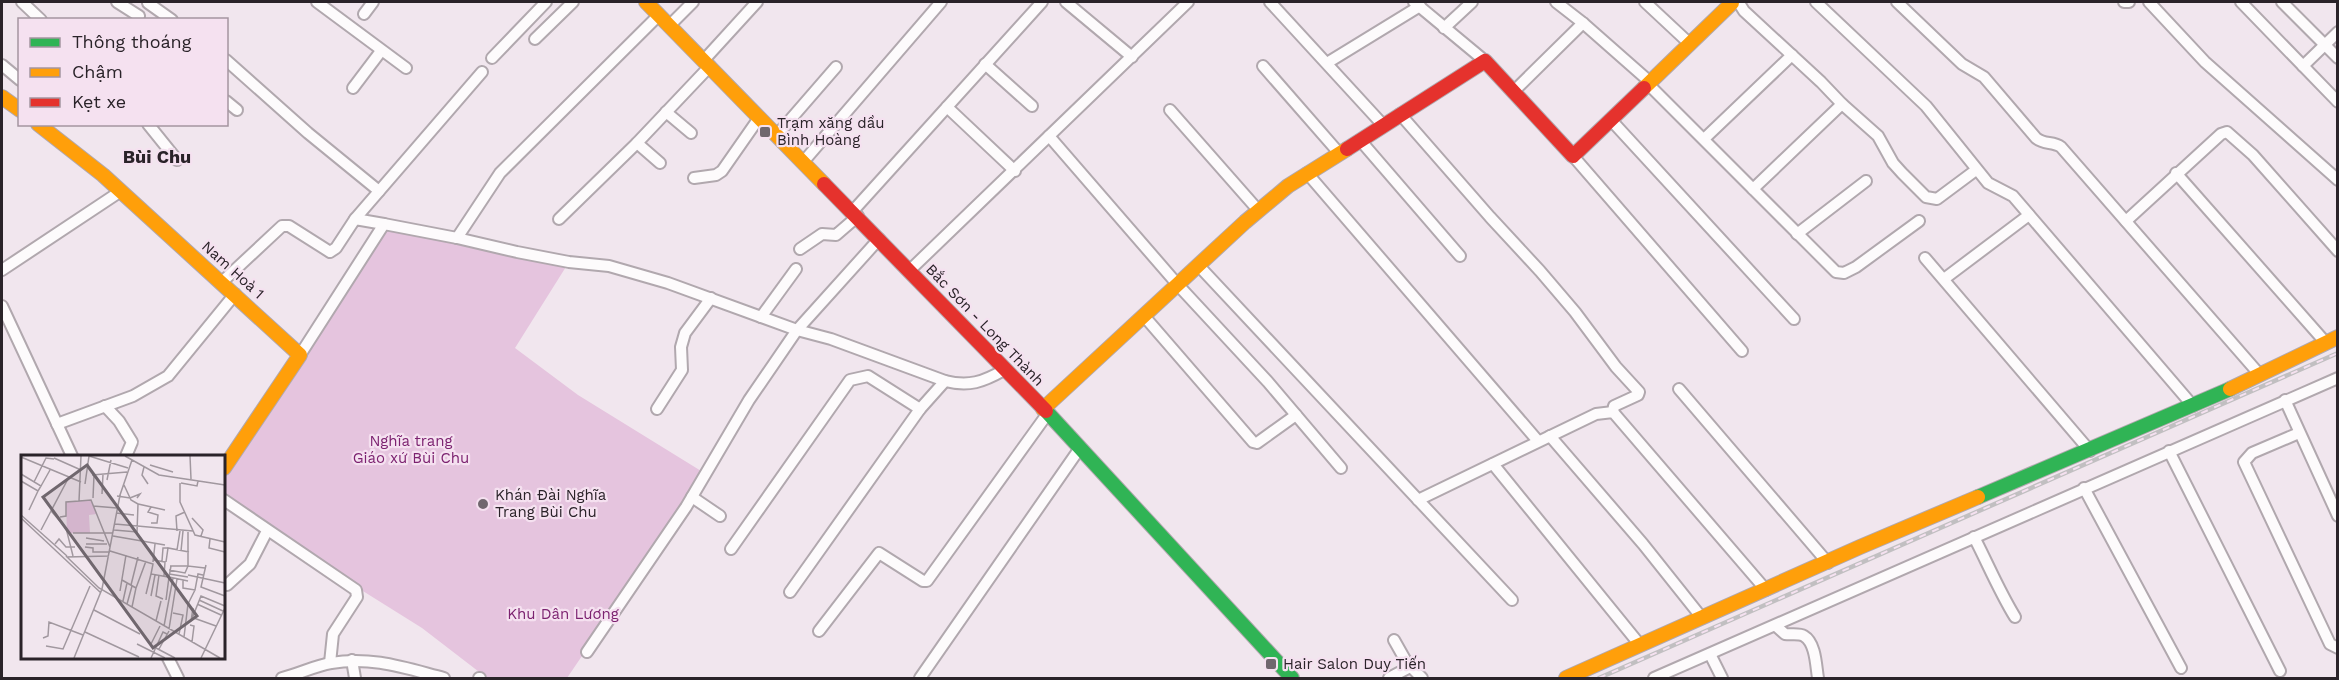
<svg xmlns="http://www.w3.org/2000/svg" width="2339" height="680" font-family="'Work Sans',sans-serif">
  <rect width="100%" height="100%" fill="#f1e6ee"/>
  <polygon fill="#e5c4de" points="384,224 569,262 515,348 578,395 706,474 567,678 487,678 422,628 267,531 224,499 224,468"/>
  <g fill="none" stroke-linecap="round" stroke-linejoin="round">
    <g stroke="#b1a8ae" stroke-width="14">
      <g id="street">
        <polyline points="22,2 41,20"/>
        <polyline points="117,2 139,16"/>
        <polyline points="317,2 406,68"/>
        <polyline points="1066,2 1132,57"/>
        <polyline points="1270,2 1383,125"/>
        <polyline points="1414,2 1485,61"/>
        <polyline points="1645,2 1690,44"/>
        <polyline points="1816,2 1926,106 1988,183 2013,196 2193,406"/>
        <path d="M1897,2L1962,64L1984,77L2036,138C2044,145 2053,141 2061,147L2260,375"/>
        <polyline points="2124,2 2129,2"/>
        <polyline points="2149,2 2205,62 2338,180"/>
        <polyline points="2241,2 2338,102"/>
        <polyline points="2282,2 2338,58"/>
        <polyline points="148,3 172,20"/>
        <polyline points="1739,3 1744,11 1821,82 1842,104 1878,136 1893,163 1902,173 1926,197 1937,199 1976,170"/>
        <polyline points="364,14 373,2"/>
        <polyline points="1583,23 1650,82"/>
        <polyline points="669,26 693,2"/>
        <polyline points="1444,28 1472,2"/>
        <polyline points="535,39 573,2"/>
        <polyline points="492,58 546,2"/>
        <polyline points="226,60 308,133 379,191"/>
        <polyline points="704,60 757,2"/>
        <polyline points="1327,63 1420,6"/>
        <polyline points="985,64 1032,106"/>
        <polyline points="2,65 20,80"/>
        <polyline points="1263,66 1339,153"/>
        <polyline points="2303,66 2338,32"/>
        <polyline points="1648,84 1836,272 1844,273 1856,267 1919,221"/>
        <polyline points="353,88 381,51"/>
        <polyline points="1514,91 1583,23 1556,2"/>
        <polyline points="226,101 237,110"/>
        <polyline points="947,107 1015,171"/>
        <polyline points="1170,110 1258,210"/>
        <polyline points="666,112 691,133"/>
        <polyline points="1400,114 1490,217 1540,271 1575,312 1616,367 1639,392 1638,395 1614,406 1613,412"/>
        <polyline points="1611,120 1794,319"/>
        <polyline points="148,124 177,160"/>
        <polyline points="777,135 836,67"/>
        <polyline points="1049,136 1178,285 1268,382 1341,468"/>
        <polyline points="1704,139 1792,55"/>
        <polyline points="1360,140 1460,256"/>
        <polyline points="637,143 660,163"/>
        <polyline points="1573,156 1742,351"/>
        <polyline points="804,161 941,2"/>
        <polyline points="1307,173 1538,441"/>
        <polyline points="2176,173 2326,343"/>
        <polyline points="694,178 716,175 722,171 759,118"/>
        <polyline points="1753,189 1842,104"/>
        <polyline points="852,212 1042,2"/>
        <polyline points="355,219 482,72"/>
        <polyline points="559,219 637,143 710,66"/>
        <polyline points="2126,221 2221,134 2227,132 2253,155 2338,251"/>
        <polyline points="1797,234 1866,181"/>
        <polyline points="457,238 500,173 659,15"/>
        <polyline points="800,249 822,234 836,235 858,216"/>
        <polyline points="1925,258 2090,451"/>
        <polyline points="1198,265 1512,600"/>
        <polyline points="2,270 121,191"/>
        <polyline points="909,271 1188,2"/>
        <polyline points="1944,279 2029,215"/>
        <polyline points="222,282 282,226 289,226 330,252 336,248 355,219 384,224"/>
        <polyline points="2,306 72,456"/>
        <polyline points="1144,316 1253,442 1257,443 1296,415"/>
        <polyline points="761,317 796,269"/>
        <path d="M300,355L384,224L457,238L517,252L569,262L609,266L668,283L797,330L831,339L945,381C969,387 983,382 1004,370"/>
        <polyline points="1679,389 1828,563"/>
        <polyline points="2285,400 2338,516"/>
        <polyline points="105,406 119,421 132,442 126,456"/>
        <polyline points="657,409 682,370 681,347 685,333 711,298"/>
        <polyline points="57,424 133,396 168,376 235,294"/>
        <polyline points="2299,433 2252,453 2244,462 2330,644 2338,648"/>
        <polyline points="1550,436 1643,544 1702,618"/>
        <polyline points="2169,451 2280,671"/>
        <polyline points="1493,464 1640,645"/>
        <polyline points="2084,488 2181,668"/>
        <polyline points="692,497 720,516"/>
        <polyline points="224,500 356,590 357,597 333,634 330,663"/>
        <polyline points="1418,500 1596,414 1613,412 1766,590"/>
        <path d="M1974,537C1988,564 1999,591 2015,617"/>
        <polyline points="731,549 850,380 868,376 920,409"/>
        <polyline points="227,585 250,564 267,531"/>
        <polyline points="790,592 920,409 945,381"/>
        <path d="M1776,626L1785,634C1791,635 1799,633 1804,636C1816,643 1816,667 1818,678"/>
        <polyline points="819,631 879,553 923,581 927,581 1048,413"/>
        <polyline points="1394,640 1407,663 1422,678"/>
        <polyline points="587,652 686,507 749,400 797,330 879,239"/>
        <polyline points="1710,654 1722,678"/>
        <polyline points="168,658 178,678"/>
        <polyline points="352,660 355,678"/>
        <path d="M282,678C299,674 314,666 331,663C372,656 405,668 444,678"/>
        <polyline points="479,678 480,678"/>
        <polyline points="920,678 1080,448"/>
        <polyline points="1389,678 1410,667"/>
        <polyline points="1654,678 2338,378"/>
      </g>
    </g>
    <g stroke="#b1a8ae" stroke-width="16">
      <g id="fast">
        <polyline points="1046,411 1292,678"/>
        <polyline points="1978,497 2230,389"/>
      </g>
    </g>
    <g stroke="#b1a8ae" stroke-width="16">
      <g id="slow">
        <polyline points="646,2 824,184"/>
        <polyline points="1644,88 1732,3"/>
        <polyline points="2,97 20,110"/>
        <polyline points="38,124 103,175 300,355 224,468"/>
        <polyline points="2230,389 2338,337"/>
        <polyline points="1043,409 1245,222 1288,186 1347,149"/>
        <polyline points="1566,678 1860,547 1978,497"/>
      </g>
    </g>
    <g stroke="#b1a8ae" stroke-width="16">
      <g id="jam">
        <polyline points="1347,149 1485,61 1573,156 1644,88"/>
        <polyline points="824,184 1046,411"/>
      </g>
    </g>
    <use href="#street" stroke="#fdfbfc" stroke-width="10"/>
    <use href="#fast" stroke="#30b455" stroke-width="14"/>
    <use href="#slow" stroke="#ff9f0a" stroke-width="14"/>
    <use href="#jam" stroke="#e5322d" stroke-width="14"/>
    <g stroke="#c1bfc1" stroke-width="4.5">
      <polyline id="rail" points="1599,678 2338,353"/>
    </g>
    <use href="#rail" stroke="#f5e1f0" stroke-width="2" stroke-dasharray="7" stroke-linecap="butt"/>
  </g>
  <g fill="#70676e" stroke="#f5e1f0" stroke-width="2">
    <rect x="759" y="126" width="12" height="12" rx="3"/>
    <circle cx="483" cy="504" r="6"/>
    <rect x="1265" y="658" width="12" height="12" rx="3"/>
  </g>
  <g text-anchor="middle" stroke-width="4.5" stroke-linejoin="round" paint-order="stroke">
    <g font-size="15" fill="#2a2329" stroke="#f5e1f0" text-anchor="start">
      <text x="777" y="128">Trạm xăng dầu<tspan x="777" dy="17">Bình Hoàng</tspan></text>
      <text x="495" y="500">Khán Đài Nghĩa<tspan x="495" dy="17">Trang Bùi Chu</tspan></text>
      <text x="1283" y="669">Hair Salon Duy Tiến</text>
    </g>
    <g font-size="15" fill="#2a2329" stroke="#f5e1f0">
      <text transform="translate(233 270) rotate(42)" y="5">Nam Hoà 1</text>
      <text transform="translate(985 325) rotate(46)" y="5">Bắc Sơn - Long Thành</text>
    </g>
    <g font-size="15" fill="#7c2270" stroke="#f5e1f0">
      <text x="411" y="446">Nghĩa trang<tspan x="411" dy="17">Giáo xứ Bùi Chu</tspan></text>
      <text x="563" y="619">Khu Dân Lương</text>
    </g>
    <g font-size="18" font-weight="bold" fill="#2a2329" stroke="#f5e1f0">
      <text x="157" y="163">Bùi Chu</text>
    </g>
  </g>
  <g transform="translate(21 455)">
    <rect width="204" height="204" fill="#f1e6ee"/>
    <path d="M70,45L76,59L68,60L69,78H46L45,47Z" fill="#e5c4de"/>
    <path fill="none" stroke="#a1989f" stroke-width="1.5" d="M68,1L107,13M104,1L138,20L204,30M169,1L170,24M0,2L60,27M33,3L60,15M129,10L152,17M123,12L121,20L127,29M0,19L20,31L17,36L0,26M71,20L106,17M48,22L30,56L45,73L52,101M86,25L90,5M13,27L25,3L33,4M159,28V47L174,80L204,87M160,28L176,31L177,26M64,29L68,1M103,30L110,45L117,49M20,31L29,15M81,39L82,19M96,41L109,43L119,39L116,43M72,43L73,20M58,46L70,45L89,92M72,51L96,53M130,52L127,57L137,60L136,68H130M8,55L17,36M95,58L113,60M0,60L46,101M39,62L45,61V47L58,46L60,1M0,63L80,138M171,63L182,75L180,81M94,69L172,76M20,75L30,56M93,75L116,77L117,49L144,55M156,76L155,61L164,57M52,78H92M92,81L144,90M65,83L83,86M189,84L188,93L204,97M34,89L38,84L45,92H54M65,89H86M64,92L72,93V97H89M156,95L159,76M89,96L132,109L130,119L147,122M160,96L162,76M88,101L46,102L78,133L199,203M132,105L144,107L143,121M141,106L142,93H147M132,107L134,89M145,107L147,93L168,97M185,110L180,132L204,141M149,111H167V77M150,111L148,122L167,126M148,115L164,118L167,111L184,113M148,119L167,122M138,120L135,141L142,144M167,120L204,128M101,125L115,133L111,152M162,125V133L174,135L177,119L182,120M110,130L117,102M115,133L125,106M99,136L105,100M125,139L130,119M130,141L134,120M145,145L148,122M178,145L202,156M102,146L106,128M106,149L111,131M176,149L200,160M172,153L170,166L180,141L204,151M73,155L119,179M152,158L162,160L158,179M170,162L195,171M135,166L140,146M169,170L173,171L171,187M143,171L152,123M148,174L156,124M64,177L118,202M163,182L167,149L174,135M22,183L27,181L28,167L62,180M116,189L144,203M130,189L139,171M25,191L42,194L69,131M135,193L154,203M138,194L148,176M53,203L81,134L99,40L111,5M130,203L142,177L146,179M180,203L204,153"/>
    <path fill="#70676e" fill-opacity="0.15" stroke="#70676e" stroke-width="3" d="M66,10L176,161L132,193L22,42Z"/>
    <rect width="204" height="204" fill="none" stroke="#2a2329" stroke-width="3"/>
  </g>
  <rect width="2339" height="680" fill="none" stroke="#2a2329" stroke-width="6"/>
  <rect x="18" y="18" width="210" height="108" fill="#f5e1f0" stroke="#a495a0" stroke-width="1.5"/>
  <rect x="30" y="38" width="30" height="9" fill="#30b455" stroke="#a495a0" stroke-width="1.5"/>
  <text x="72" y="48" font-size="18" fill="#2a2329">Thông thoáng</text>
  <rect x="30" y="68" width="30" height="9" fill="#ff9f0a" stroke="#a495a0" stroke-width="1.5"/>
  <text x="72" y="78" font-size="18" fill="#2a2329">Chậm</text>
  <rect x="30" y="98" width="30" height="9" fill="#e5322d" stroke="#a495a0" stroke-width="1.5"/>
  <text x="72" y="108" font-size="18" fill="#2a2329">Kẹt xe</text>
</svg>
